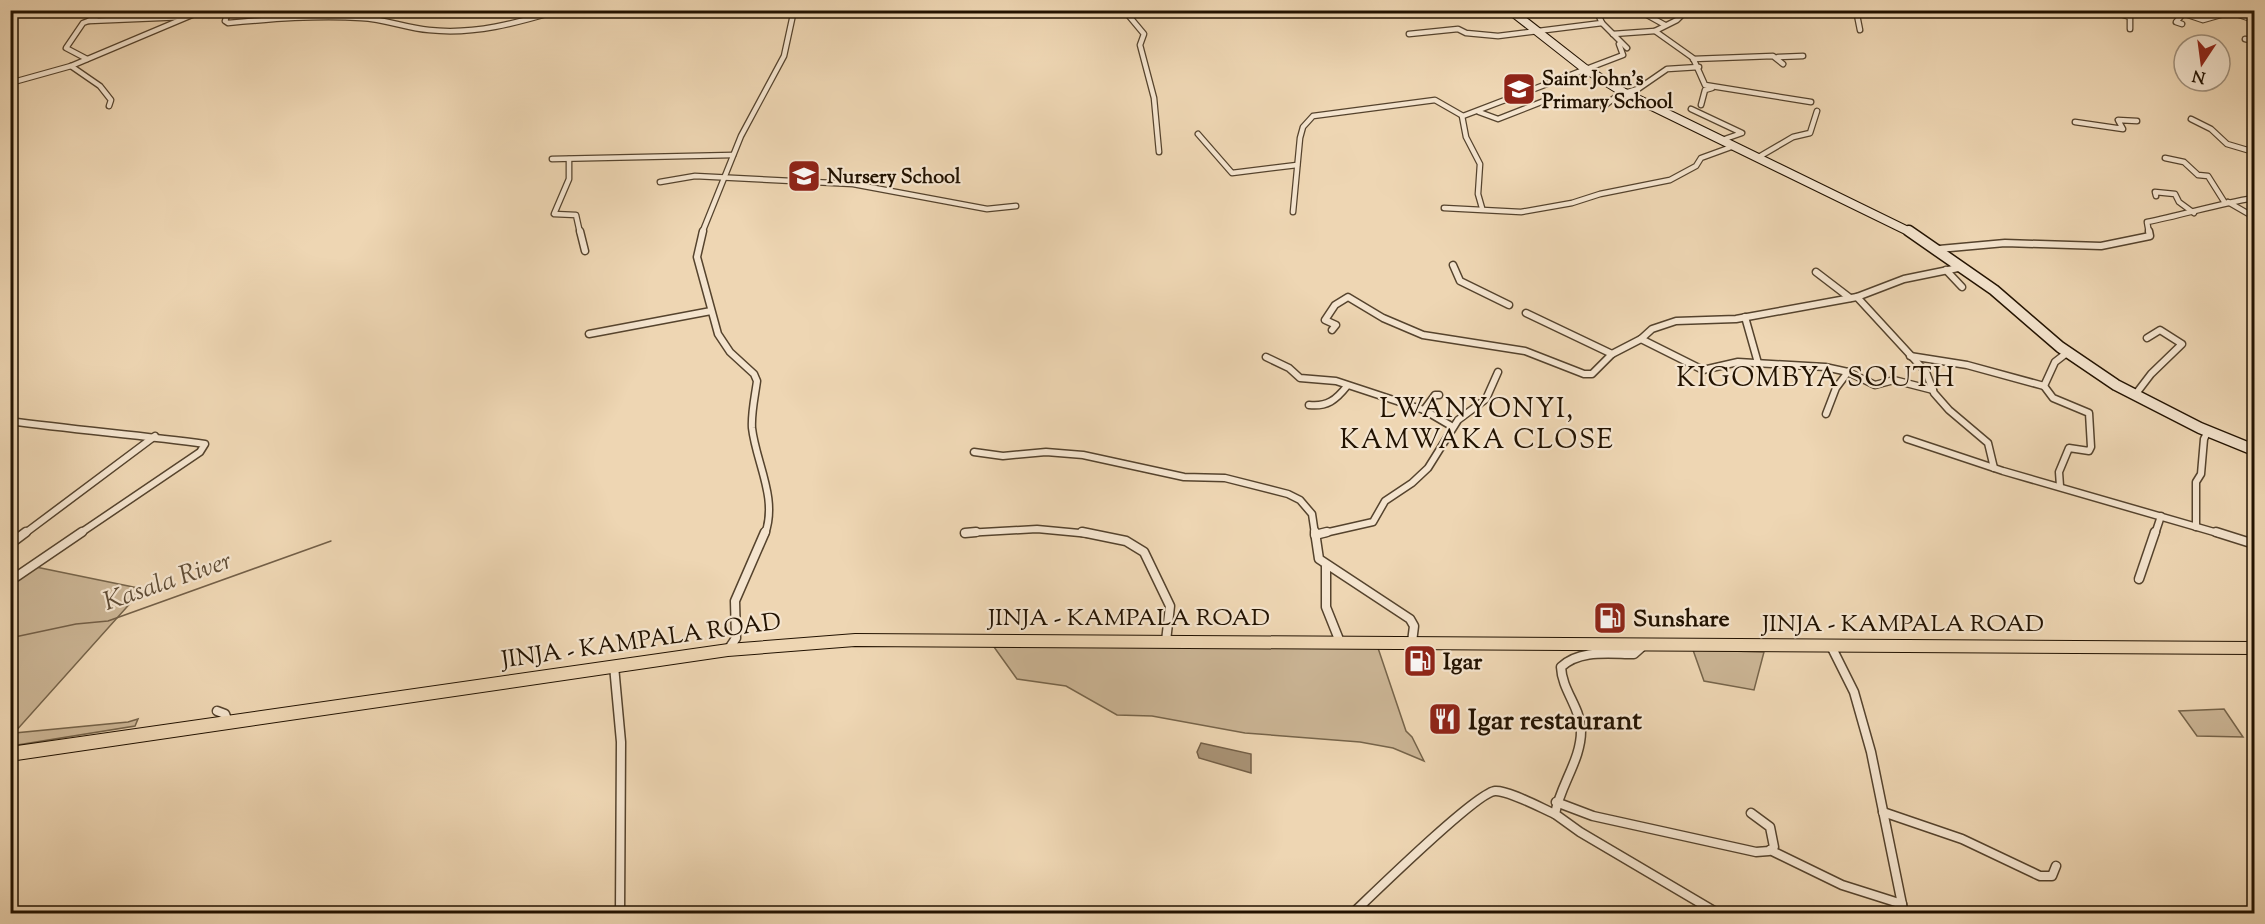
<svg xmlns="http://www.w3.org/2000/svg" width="2265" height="924" font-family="'Sorts Mill Goudy',serif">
  <rect width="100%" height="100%" fill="#eed6b3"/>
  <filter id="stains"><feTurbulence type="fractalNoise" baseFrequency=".00333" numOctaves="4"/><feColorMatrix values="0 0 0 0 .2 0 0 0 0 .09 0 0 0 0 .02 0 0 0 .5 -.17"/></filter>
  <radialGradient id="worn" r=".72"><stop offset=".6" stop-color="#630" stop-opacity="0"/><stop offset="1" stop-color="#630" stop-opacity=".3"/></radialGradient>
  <g fill="#cbb595" stroke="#76644a" stroke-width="1.5">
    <polygon points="31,566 143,589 14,733 128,722 138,719 135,726 11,746 11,580"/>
    <polygon points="994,647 1378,648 1406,731 1412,737 1424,761 1393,748 1360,742 1245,733 1152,716 1117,715 1066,686 1017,679"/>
    <polygon points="1693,650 1764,652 1754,690 1704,681"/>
    <polygon points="2224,709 2243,737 2197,736 2179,711"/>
  </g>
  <polygon fill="#a99376" stroke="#735f47" stroke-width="1.5" points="1201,743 1251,754 1251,773 1199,758 1197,752"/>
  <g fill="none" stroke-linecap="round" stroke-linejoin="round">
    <polyline stroke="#735f47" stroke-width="1.5" points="10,638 76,624 108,621 331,541"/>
    <g stroke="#55432d" stroke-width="7">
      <g id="street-far2">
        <polyline points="106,10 89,21 184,17"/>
        <path d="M229,10L225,21L228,23C272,19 317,15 361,18C385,19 406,28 429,30C474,35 517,23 560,10"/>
        <polyline points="1124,10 1144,34 1140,45 1154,98 1159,152"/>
        <polyline points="1638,10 1665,25"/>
        <polyline points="1687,10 1677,20 1655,31 1693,58 1705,85 1811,102"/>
        <polyline points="1856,10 1860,30"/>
        <polyline points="2107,10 2130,17"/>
        <polyline points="2173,10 2203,20 2231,12 2254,20"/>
        <polyline points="660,14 667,10"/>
        <polyline points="1602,23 1627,48"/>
        <polyline points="2182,24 2176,22 2183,14"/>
        <polyline points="2130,29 2130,17 2135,10"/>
        <polyline points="1409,34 1458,29 1466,33 1498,36 1602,23 1596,10"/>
        <polyline points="1613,34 1655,31"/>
        <polyline points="2245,39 2254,41"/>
        <polyline points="1778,57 1803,56"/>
        <polyline points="87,59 66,48 83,23 91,20"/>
        <polyline points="1693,59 1773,56 1783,64"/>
        <polyline points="71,66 100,86 111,100 109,106"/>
        <polyline points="10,83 71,66 204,10"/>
        <polyline points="1701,105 1705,90 1712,88"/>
        <polyline points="1603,107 1618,95 1638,89 1667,69 1699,67"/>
        <polyline points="1691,109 1742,133 1722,140"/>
        <polyline points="1479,112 1498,119 1544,101"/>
        <polyline points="1462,116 1466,137 1480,164 1478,194 1482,208"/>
        <polyline points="2191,119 2211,129 2227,144 2254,152"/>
        <polyline points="2075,122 2123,129 2118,120 2137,121"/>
        <polyline points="1198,134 1232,173 1297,165"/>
        <polyline points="1757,158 1793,137 1810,133 1817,111"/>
        <polyline points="2165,158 2184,162 2198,175 2208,176 2225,203"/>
        <polyline points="552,159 733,155"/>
        <polyline points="569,159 569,179 554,214 576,215 580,233"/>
        <polyline points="660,182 695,176 853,184 987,209 1016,206"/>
        <polyline points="2156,196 2155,192 2175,194 2179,202 2194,213"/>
        <polyline points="2228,202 2254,217"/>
        <polyline points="1444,208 1521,212 1572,203 1600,194 1670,180 1696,166 1701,158 1734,146"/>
        <polyline points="1293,212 1300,138 1303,127 1313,116 1435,100 1463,116 1623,55 1619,44"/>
        <polyline points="702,233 741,136 784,56 794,10"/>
        <path d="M2149,233L2147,222C2183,215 2217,204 2254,198"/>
      </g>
    </g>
    <g stroke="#55432d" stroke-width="9">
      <g id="street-far1">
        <polyline points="580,231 585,251"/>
        <path d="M703,231L697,257L718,334L730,352L754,374L757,381C755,396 751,413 752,428C756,463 778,498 765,534"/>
        <polyline points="1939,249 2005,243 2101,246 2150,236 2149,231"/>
        <polyline points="1453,265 1460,281 1509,305"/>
        <polyline points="1946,270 1962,287"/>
        <polyline points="1816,272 1850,298"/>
        <polyline points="1857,297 1926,372 1934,393 1949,410 1988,443 1994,468"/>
        <polyline points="1526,313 1612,354 1641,339 1652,329 1676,321 1736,319 1857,297 1904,279 1963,267"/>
        <polyline points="1745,317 1758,363"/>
        <polyline points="1332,330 1336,325 1325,320 1335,305 1348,297 1383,318 1423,335 1525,351 1584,374 1592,374 1612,354"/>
        <polyline points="589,334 711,311"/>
        <polyline points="1641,339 1703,370 1738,362 1825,367 1848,372 1875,385 1894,380 1933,390"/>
        <polyline points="1910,356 1967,365 2044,386 2055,362 2068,352"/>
        <polyline points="1266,357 1289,368 1300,378 1336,381 1424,410"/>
        <polyline points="2044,386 2053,398 2089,413 2091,447 2089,451 2069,448 2059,472 2060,486"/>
        <polyline points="1439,395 1435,395 1424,410 1453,427"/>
        <polyline points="2135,395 2151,374 2182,344 2160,330 2147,338"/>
        <path d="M1309,405C1327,407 1336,400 1347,386"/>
        <polyline points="1826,414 1836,388 1848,372"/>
        <path d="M10,421C75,430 140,435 205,444L200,452L79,534"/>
        <polyline points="1907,439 2003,471 2221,534"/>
        <polyline points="974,452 1003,456 1046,452 1083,455 1184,477 1225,478 1288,494 1300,500 1312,514 1315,534"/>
        <polyline points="2196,527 2196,482 2201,474 2204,439 2208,431"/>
        <polyline points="965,533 1037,529 1090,534"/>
        <polyline points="24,534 155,436"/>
        <polyline points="1320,534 1373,522 1385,501 1412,483 1428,468 1458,420 1486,399 1498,372"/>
        <polyline points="2155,534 2161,516"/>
      </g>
    </g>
    <g stroke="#55432d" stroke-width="11">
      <g id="street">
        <polyline points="1082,532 1126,541 1144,552 1170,606 1166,641"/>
        <polyline points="1315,532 1319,559 1410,619 1414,626 1412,642"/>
        <polyline points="2216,532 2254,544"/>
        <polyline points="965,533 976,532"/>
        <polyline points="1315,535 1327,532"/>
        <polyline points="10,544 26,532"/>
        <polyline points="1326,566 1326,607 1340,642"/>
        <polyline points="2139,579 2155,532"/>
        <polyline points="10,581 82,532"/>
        <path d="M1643,646L1634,654C1610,654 1580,649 1561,667C1562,690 1580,707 1581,729C1582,759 1560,785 1555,814L1580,832L1719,914"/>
        <polyline points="1831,646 1854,692 1871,752 1904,914"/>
        <polyline points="728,650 736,638 735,601 765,532"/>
        <polyline points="614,666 621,742 620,914"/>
        <polyline points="217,711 225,714 228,722"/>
        <polyline points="1556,802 1593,816 1756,852 1769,851 1774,847 1770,827 1751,813"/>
        <polyline points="1883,812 1962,839 2040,876 2052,876 2056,866"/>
        <polyline points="1770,850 1842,885 1902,904"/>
        <path d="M1352,914C1371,896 1477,792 1495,791C1508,790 1541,808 1555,814"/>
      </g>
    </g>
    <g stroke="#221200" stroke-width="10">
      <polyline id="secondary-far1" points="1510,10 1584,68 1623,92 1912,233"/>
    </g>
    <g stroke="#221200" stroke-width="13">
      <polyline id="secondary" points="1909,231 1994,290 2060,347 2116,385 2200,428 2254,450"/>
    </g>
    <g stroke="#221200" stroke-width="2">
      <polygon id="highway" points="855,634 2254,642 2254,654 855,646 728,656 10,761 10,747 728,644"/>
    </g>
    <use href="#street-far2" stroke="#f4e4ce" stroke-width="4.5"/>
    <use href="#street-far1" stroke="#f4e4ce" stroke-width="6"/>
    <use href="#street" stroke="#f4e4ce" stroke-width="8"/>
    <use href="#secondary-far1" stroke="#f4e4ce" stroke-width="8"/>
    <use href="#secondary" stroke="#f4e4ce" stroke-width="10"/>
    <use href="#highway" fill="#eed6b3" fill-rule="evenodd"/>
  </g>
  <defs>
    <g id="school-square" transform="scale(1.725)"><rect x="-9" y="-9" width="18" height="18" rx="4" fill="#8f2418" stroke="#f4e4ce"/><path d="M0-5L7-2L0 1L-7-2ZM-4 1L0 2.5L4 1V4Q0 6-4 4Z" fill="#fff"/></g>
    <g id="fuel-square" transform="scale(1.725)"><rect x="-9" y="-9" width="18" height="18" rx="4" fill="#8f2418" stroke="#f4e4ce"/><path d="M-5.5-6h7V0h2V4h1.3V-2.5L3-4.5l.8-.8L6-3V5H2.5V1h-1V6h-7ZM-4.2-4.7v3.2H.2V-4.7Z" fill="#fff"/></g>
    <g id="restaurant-square" transform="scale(1.725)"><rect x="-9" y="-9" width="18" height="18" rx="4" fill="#8f2418" stroke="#f4e4ce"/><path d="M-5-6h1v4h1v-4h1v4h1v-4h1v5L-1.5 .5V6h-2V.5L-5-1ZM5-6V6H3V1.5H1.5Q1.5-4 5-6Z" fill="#fff"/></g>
  </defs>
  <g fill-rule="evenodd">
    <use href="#school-square" x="1519" y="89"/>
    <use href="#school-square" x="804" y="176"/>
    <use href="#fuel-square" x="1610" y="618"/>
    <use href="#fuel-square" x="1420" y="661"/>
    <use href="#restaurant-square" x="1445" y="719"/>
  </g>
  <g text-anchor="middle" stroke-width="4.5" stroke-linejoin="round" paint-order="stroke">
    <g font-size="20" font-weight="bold" fill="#221200" stroke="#f4e4ce" text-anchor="start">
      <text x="1542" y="85">Saint John's<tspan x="1542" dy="23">Primary School</tspan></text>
      <text x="827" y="183">Nursery School</text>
    </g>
    <g font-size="24" fill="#221200" stroke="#f4e4ce">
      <text x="1129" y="625">JINJA - KAMPALA ROAD</text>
      <text x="1903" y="631">JINJA - KAMPALA ROAD</text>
      <text transform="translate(641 640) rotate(-8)" y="8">JINJA - KAMPALA ROAD</text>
    </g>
    <g font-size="24" font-weight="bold" fill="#221200" stroke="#f4e4ce" text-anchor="start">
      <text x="1633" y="626">Sunshare</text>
      <text x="1443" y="669">Igar</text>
    </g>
    <g font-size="26" font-style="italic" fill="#5f4c35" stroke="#f4e4ce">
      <text transform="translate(167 580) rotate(-19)" y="9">Kasala River</text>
    </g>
    <g font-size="27" letter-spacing="1.5" fill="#221200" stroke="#f4e4ce">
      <text x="1816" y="386">KIGOMBYA SOUTH</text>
      <text x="1477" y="417">LWANYONYI,<tspan x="1477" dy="31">KAMWAKA CLOSE</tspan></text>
    </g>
    <g font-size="28" font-weight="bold" fill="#221200" stroke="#f4e4ce" text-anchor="start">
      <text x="1468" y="729">Igar restaurant</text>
    </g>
  </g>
  <rect width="2265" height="924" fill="none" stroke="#eed6b3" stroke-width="36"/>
  <rect x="12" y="12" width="2241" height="900" fill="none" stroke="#221200" stroke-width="3"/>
  <rect x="18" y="18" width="2229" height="888" fill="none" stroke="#221200" stroke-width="1.5"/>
  <g transform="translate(2202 63) rotate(193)"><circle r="28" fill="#f4e4ce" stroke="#a0907c" stroke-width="1.5"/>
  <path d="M0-4.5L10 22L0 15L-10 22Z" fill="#8f2418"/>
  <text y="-9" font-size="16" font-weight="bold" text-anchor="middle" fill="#221200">N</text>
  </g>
  <rect width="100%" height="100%" filter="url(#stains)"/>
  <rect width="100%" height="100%" fill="url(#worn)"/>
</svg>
